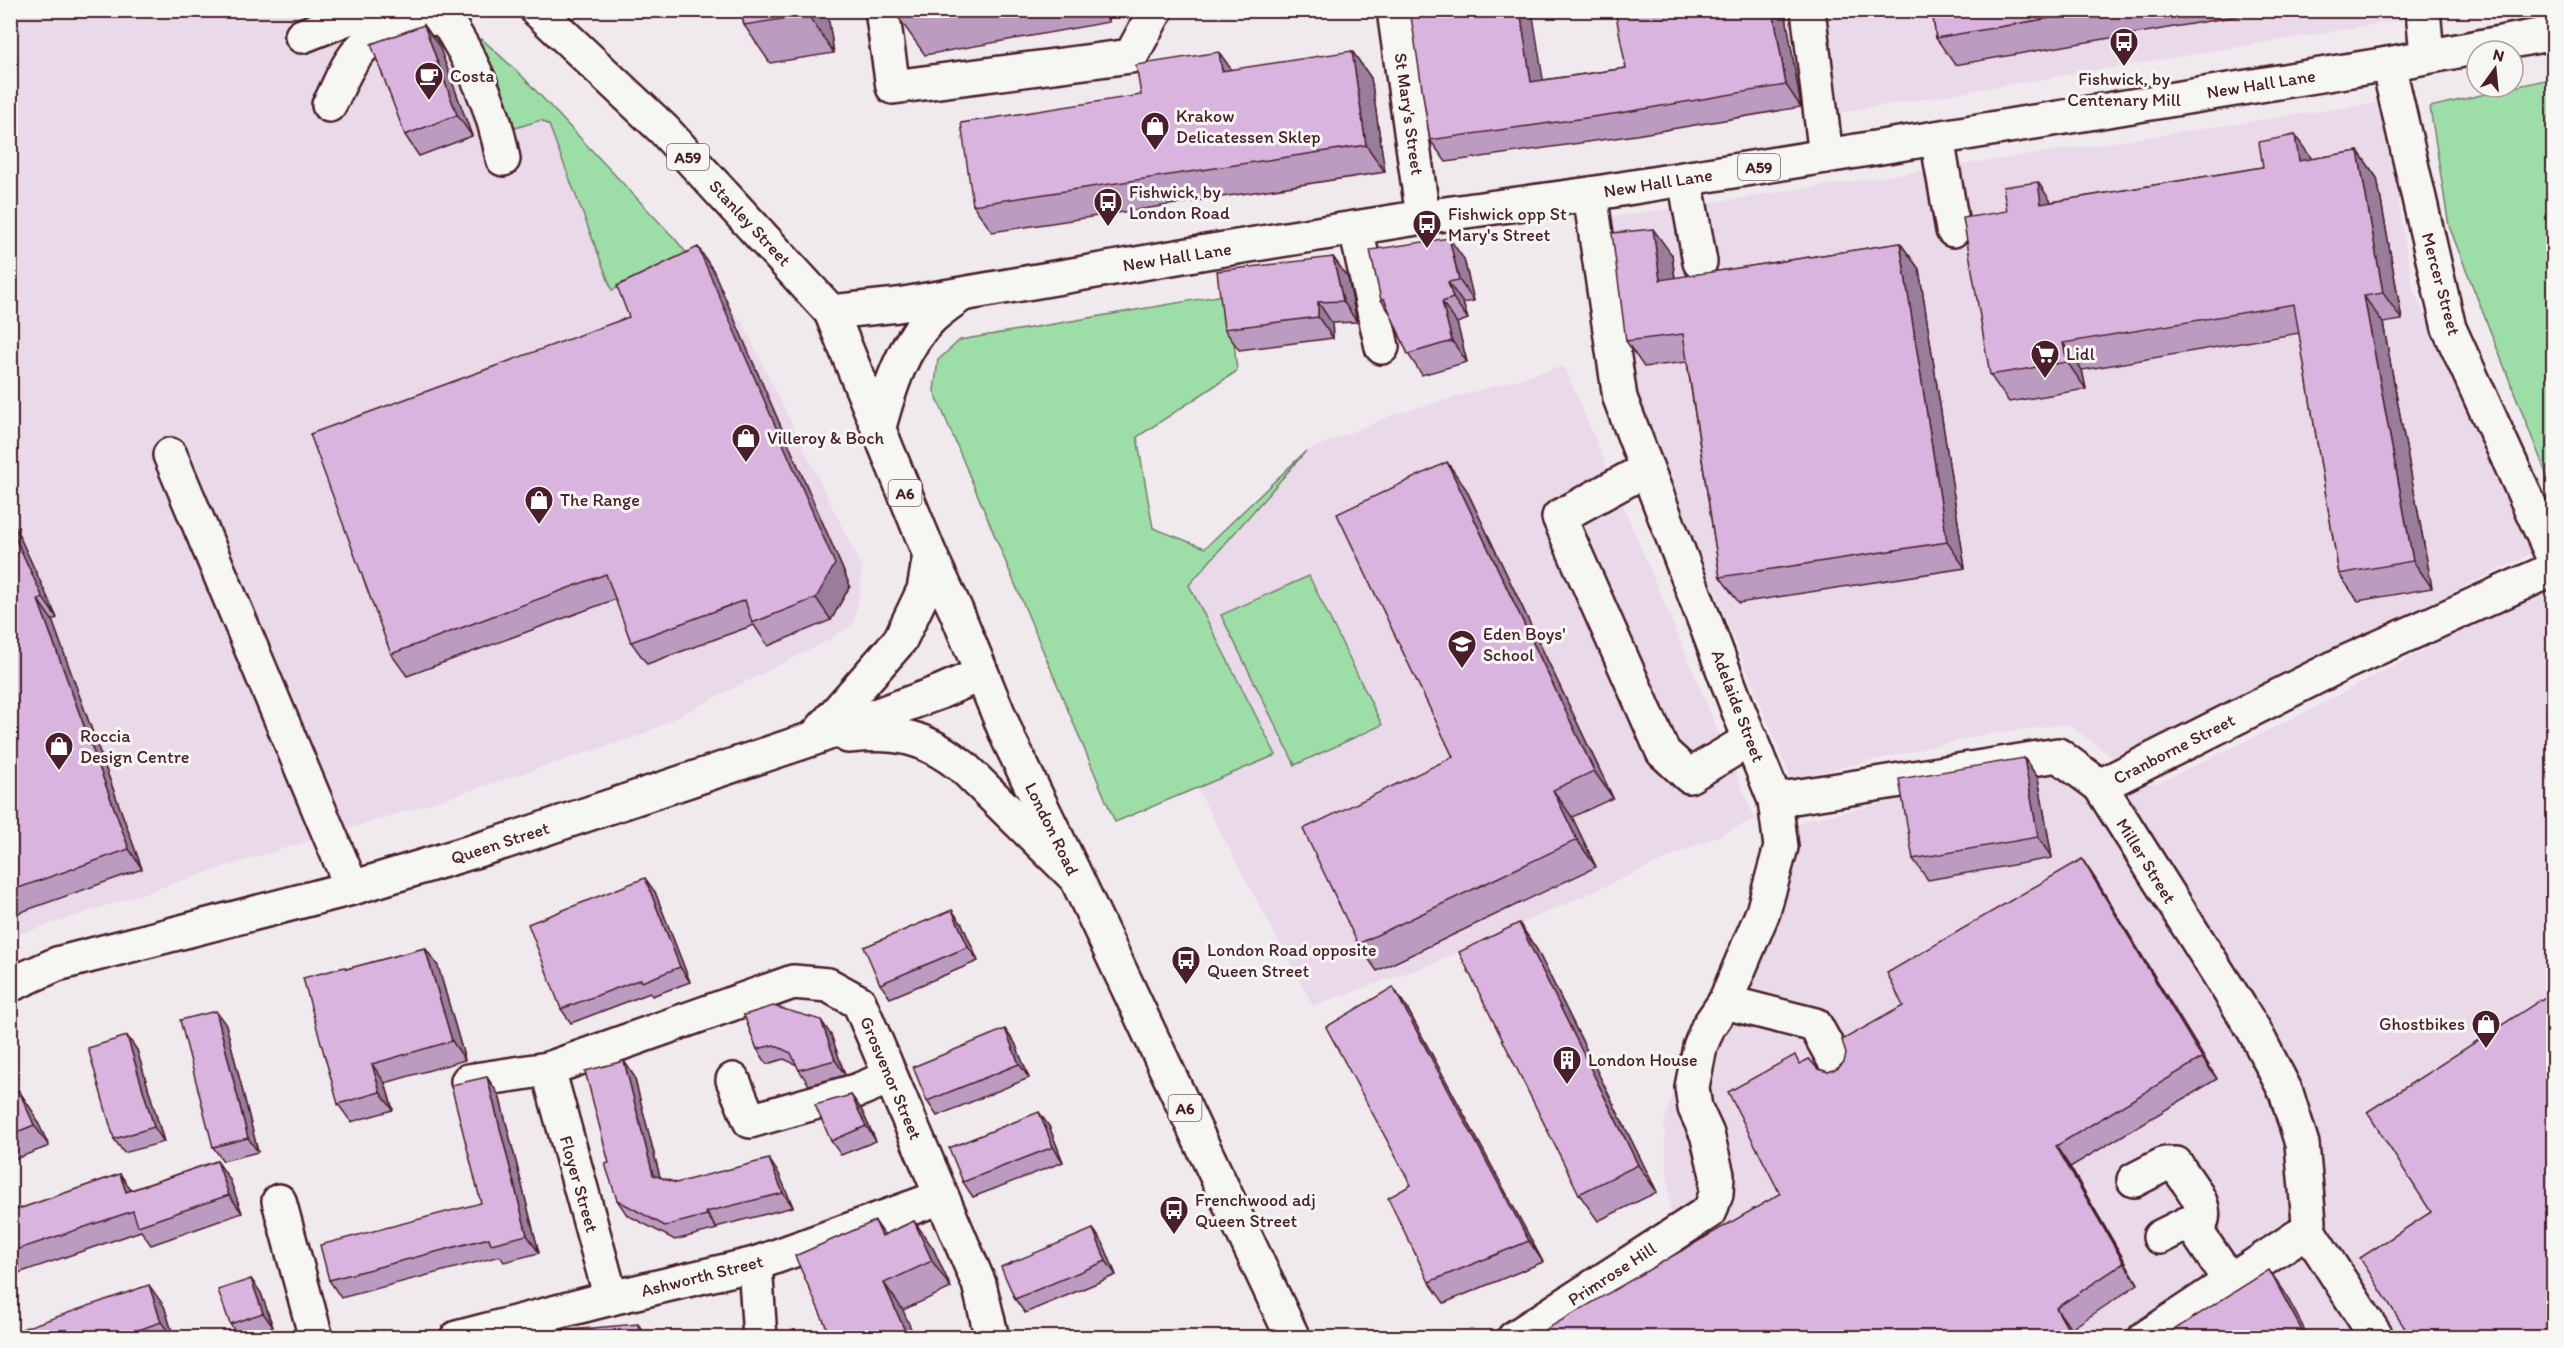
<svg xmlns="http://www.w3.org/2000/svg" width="2564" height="1348" font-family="Itim,sans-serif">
  <rect width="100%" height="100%" fill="#f0e9ee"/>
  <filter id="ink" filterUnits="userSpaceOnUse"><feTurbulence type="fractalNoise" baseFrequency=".0167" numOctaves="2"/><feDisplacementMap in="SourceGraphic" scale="12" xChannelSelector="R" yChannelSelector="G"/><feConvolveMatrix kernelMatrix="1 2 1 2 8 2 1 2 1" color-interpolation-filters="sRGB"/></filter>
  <g filter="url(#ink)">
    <g fill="#e9d9e9">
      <polygon points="1793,10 2455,11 1812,117"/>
      <polygon points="10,11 451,11 522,76 676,240 742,322 862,568 860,595 853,624 823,643 641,735 419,807 214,870 11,937"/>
      <polygon points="2382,102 2413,290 2534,552 2116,760 2068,724 1987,734 1791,779 1628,376 1607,218"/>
      <polygon points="1564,366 1755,819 1434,963 1313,1006 1197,788 1276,755 1189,585 1306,451 1393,415"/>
      <polygon points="2543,588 2553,597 2553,1337 1542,1338 1675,1276 1664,1123 1698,1010 1802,821 1992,780 2057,771 2100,786 2156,784 2306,712"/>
    </g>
    <g fill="#9ddea8" stroke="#747e6a" stroke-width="1.5">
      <polygon points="482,39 522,76 676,240 692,260 612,290 549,125 541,120 502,132 470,44"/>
      <polygon points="2553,78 2554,78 2553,491 2449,226 2430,107"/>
      <polygon points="1229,294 1237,371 1137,437 1153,528 1205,548 1306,451 1189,585 1276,755 1115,822 934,391 938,360 960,340"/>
      <polygon points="1309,576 1382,725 1295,765 1221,615"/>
    </g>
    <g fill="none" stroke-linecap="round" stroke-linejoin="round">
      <g stroke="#4a1f2b" stroke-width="38">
        <g id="minor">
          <polyline points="882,10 893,87 1131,56 1156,10"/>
          <polyline points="1394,10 1423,217"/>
          <polyline points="1808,10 1826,156"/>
          <polyline points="2423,10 2427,55"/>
          <polyline points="302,36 368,10"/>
          <polyline points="2388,64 2449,328 2554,559"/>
          <path d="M329,105C337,91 342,75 351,62C375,25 404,21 444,17C472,59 494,109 503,159"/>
          <polyline points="1937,138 1953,230"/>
          <polyline points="1685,179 1700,262"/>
          <polyline points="1356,229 1382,347"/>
          <polyline points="170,455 352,888"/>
          <polyline points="1647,469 1559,517 1663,752 1689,776 1751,739"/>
          <polyline points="816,736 900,640 924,590 930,555"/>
          <path d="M848,736C897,731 924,736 963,767L1073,875"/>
          <polyline points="2100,786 2254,1030 2286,1092 2302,1144 2309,1222 2307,1229 2300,1235 2145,1338"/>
          <polyline points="1775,800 2058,755 2100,786 2344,663 2554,569"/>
          <polyline points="10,985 57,964 352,888 504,842 815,738 940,692 981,674"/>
          <polyline points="1725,1002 1815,1025 1842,1074"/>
          <polyline points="548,1069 611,1298"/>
          <polyline points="733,1080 750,1121 856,1091 890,1077"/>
          <polyline points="468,1081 548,1069 793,982 828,985 859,1002 979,1284 992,1338"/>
          <path d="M2134,1180L2165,1164H2176C2188,1185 2215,1208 2196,1231L2230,1281"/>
          <polyline points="279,1201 316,1338"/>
          <polyline points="2307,1229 2377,1338"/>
          <polyline points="2160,1237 2186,1224 2196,1231"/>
          <polyline points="755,1264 760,1338"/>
          <polyline points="457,1338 611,1298 755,1264 941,1197"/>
          <polyline points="1514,1338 1710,1211 1716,1194 1717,1175 1707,1134 1695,1108 1692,1087 1700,1047 1708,1027 1725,1002 1763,912 1781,847 1775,800 1740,714 1620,398 1590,194"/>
        </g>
      </g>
      <g stroke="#4a1f2b" stroke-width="38">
        <g id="highway">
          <polyline points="537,10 664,130 831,312 930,555 957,613 1009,740 1074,873 1293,1338"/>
          <polyline points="831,312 898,305 1206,252 1423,217 1590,194 1826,156 2388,64 2554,33"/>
          <path d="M879,427C889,390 902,346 931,318C940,309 951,302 961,295"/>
        </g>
      </g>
      <use href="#minor" stroke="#f6f6f2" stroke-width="33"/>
      <use href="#highway" stroke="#f6f6f2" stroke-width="33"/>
    </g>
    <g fill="#bb9bbf" stroke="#4a1f2b" stroke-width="1.5">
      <polygon points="741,10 827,10 834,53 770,63 744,25"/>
      <polygon points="897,10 1107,10 1109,22 925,55 898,17"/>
      <polygon points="1785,10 1801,107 1636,135 1446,162 1430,140 1543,80 1626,68"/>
      <polygon points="1932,10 2272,10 1955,65 1936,38"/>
      <polygon points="424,25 439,46 472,136 419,156 405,135"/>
      <polygon points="1352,51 1371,78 1385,172 992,232 973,205 1141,95"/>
      <polygon points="2358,151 2377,178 2402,320 2383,323 2432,588 2358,601 2339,574 2299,333 2082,370 2086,389 2009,402 1990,375 2052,202"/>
      <polygon points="1900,243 1919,269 1965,568 1739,603 1720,577 1687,362 1644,367 1626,341 1672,255 1675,278"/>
      <polygon points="1333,257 1348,278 1357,322 1332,323 1333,338 1239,350 1224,329"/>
      <polygon points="1464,259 1474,301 1463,303 1468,319 1457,323 1467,362 1422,375 1408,354 1390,313 1381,300"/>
      <polygon points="713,270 850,586 831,620 768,646 754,625 647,664 631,642 616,599 407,676 391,654 629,317"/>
      <polygon points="1466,489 1613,798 1572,817 1596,867 1377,971 1358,944 1453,757"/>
      <polygon points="10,516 57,618 52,620 142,869 10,916"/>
      <polygon points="2024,758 2038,778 2052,858 1928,880 1913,859"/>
      <polygon points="2082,859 2096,880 2217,1079 2070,1167 2138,1284 2071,1329 1780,1194 1801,1063 1828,1072 1837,1069 1903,1006"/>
      <polygon points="655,892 690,982 652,996 650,993 571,1023 561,1009"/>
      <polygon points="1519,923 1537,950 1657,1192 1598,1221 1579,1194"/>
      <polygon points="962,924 978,961 890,998 880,984"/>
      <polygon points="425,948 438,966 465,1060 385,1083 393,1110 351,1122 338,1104 347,969"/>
      <polygon points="1407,1008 1543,1262 1444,1303 1429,1282 1411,1185"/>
      <polygon points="744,1015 831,1035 845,1075 809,1085 799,1070 797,1065 784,1059 767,1064 757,1049"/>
      <polygon points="226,1025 258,1152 223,1161 213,1147"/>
      <polygon points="127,1036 137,1050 164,1142 124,1153 114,1139"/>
      <polygon points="1015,1043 1029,1078 937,1116 927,1101"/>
      <polygon points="624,1061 634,1076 660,1177 676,1183 779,1174 793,1207 716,1227 717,1229 675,1240 627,1215 617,1200 609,1163"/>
      <polygon points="19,1091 33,1112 49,1146 10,1161 10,1094"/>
      <polygon points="499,1095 539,1253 504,1262 500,1256 341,1298 329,1280 481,1203"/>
      <polygon points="851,1095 861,1109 876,1141 841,1155 831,1141"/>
      <polygon points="1049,1126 1063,1162 973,1197 963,1182"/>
      <polygon points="217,1161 230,1180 242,1213 151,1245 141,1231 10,1276 10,1212 120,1174 131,1190"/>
      <polygon points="914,1221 933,1248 951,1288 903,1310 829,1333 885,1234"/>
      <polygon points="1093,1229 1103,1243 1116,1275 1025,1313 1015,1299"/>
      <polygon points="251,1279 261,1293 273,1327 243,1338 240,1338 230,1324"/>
      <polygon points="164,1306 174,1338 10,1338"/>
    </g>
    <g fill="#987e9b" stroke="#4a1f2b" stroke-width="1.5">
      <polygon points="807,10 827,10 834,53 808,15"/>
      <polygon points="1101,10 1107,10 1109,22"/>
      <polygon points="1520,10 1532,10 1547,104 1531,82"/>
      <polygon points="1773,10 1785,10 1801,107 1786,85"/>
      <polygon points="424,25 439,46 472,136 457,115"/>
      <polygon points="1352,51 1371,78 1385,172 1366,145"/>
      <polygon points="1219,52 1238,79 1222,71"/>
      <polygon points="2295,135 2314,162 2299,161"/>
      <polygon points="2358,151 2377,178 2402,320 2383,293"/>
      <polygon points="2038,182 2056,209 2041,204"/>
      <polygon points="1653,229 1672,255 1678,307 1660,280"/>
      <polygon points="1449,238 1464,259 1474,301 1459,280"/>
      <polygon points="1900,243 1919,269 1965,568 1947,542"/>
      <polygon points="698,247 713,270 850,586 831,620 816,598"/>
      <polygon points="1333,257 1348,278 1357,322 1343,301"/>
      <polygon points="1448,282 1463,303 1468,319 1453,298"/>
      <polygon points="2364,296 2383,323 2432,588 2413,561"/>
      <polygon points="1318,302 1332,323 1333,338 1318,317"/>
      <polygon points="1442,302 1457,323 1467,362 1452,341"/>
      <polygon points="2063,343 2082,370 2086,389 2067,362"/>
      <polygon points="1447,462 1466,489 1613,798 1594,771"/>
      <polygon points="10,516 57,618 43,598 10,527"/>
      <polygon points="38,600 52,620 142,869 129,849"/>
      <polygon points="2024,758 2038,778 2052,858 2038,837"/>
      <polygon points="1553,790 1572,817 1596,867 1577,840"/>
      <polygon points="2082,859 2096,880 2217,1079 2202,1058"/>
      <polygon points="645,878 655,892 690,982 680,967"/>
      <polygon points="952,910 962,924 978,961 968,947"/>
      <polygon points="1519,923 1537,950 1657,1192 1638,1165"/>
      <polygon points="425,948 438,966 465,1060 452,1041"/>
      <polygon points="1393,987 1407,1008 1543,1262 1529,1241"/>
      <polygon points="216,1011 226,1025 258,1152 248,1138"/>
      <polygon points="821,1020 831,1035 845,1075 835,1060"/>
      <polygon points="1005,1029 1015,1043 1029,1078 1019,1064"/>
      <polygon points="127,1036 137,1050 164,1142 154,1127"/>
      <polygon points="624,1061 634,1076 663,1189 653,1175"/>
      <polygon points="372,1064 385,1083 393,1110 380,1092"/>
      <polygon points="487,1077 499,1095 539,1253 527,1235"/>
      <polygon points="19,1091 33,1112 49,1146 34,1125"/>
      <polygon points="851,1095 861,1109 876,1141 866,1126"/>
      <polygon points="1039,1112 1049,1126 1063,1162 1053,1147"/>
      <polygon points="2056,1146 2070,1167 2138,1284 2124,1263"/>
      <polygon points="769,1159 779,1174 793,1207 783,1193"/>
      <polygon points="217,1161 230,1180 242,1213 229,1195"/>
      <polygon points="120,1174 133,1193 126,1192"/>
      <polygon points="706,1212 716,1227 717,1229 707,1215"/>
      <polygon points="875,1221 894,1248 882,1236"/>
      <polygon points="914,1221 933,1248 951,1288 932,1261"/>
      <polygon points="1093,1229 1103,1243 1116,1275 1106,1261"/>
      <polygon points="2269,1270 2284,1291 2309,1338 2306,1338"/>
      <polygon points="251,1279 261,1293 273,1327 263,1313"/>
      <polygon points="884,1283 903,1310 915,1338 908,1338"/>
      <polygon points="149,1285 164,1306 174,1338 173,1338 161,1322"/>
      <polygon points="2056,1308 2071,1329 2076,1338 2073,1338"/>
      <polygon points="638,1324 648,1338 640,1338"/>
    </g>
    <g fill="#d9b4de" stroke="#4a1f2b" stroke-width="1.5">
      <polygon points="741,10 807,10 808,15 744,25"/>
      <polygon points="897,10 937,10 898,17"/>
      <polygon points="1410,10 1520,10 1531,82 1626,68 1615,10 1773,10 1786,85 1620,113 1430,140"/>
      <polygon points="1932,10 2096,10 1936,38"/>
      <polygon points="424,25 457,115 405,135 371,44"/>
      <polygon points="1352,51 1366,145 973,205 961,123 1141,95 1136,65 1219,52 1222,71"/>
      <polygon points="2295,135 2299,161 2358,151 2383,293 2364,296 2413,561 2339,574 2294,304 2063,343 2067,362 1990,375 1963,218 2007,211 2003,187 2038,182 2041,204 2263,167 2259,142"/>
      <polygon points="1653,229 1660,280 1900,243 1947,542 1720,577 1683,334 1626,341 1612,233"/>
      <polygon points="1449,238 1459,280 1448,282 1453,298 1442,302 1452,341 1408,354 1384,299 1381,300 1370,250"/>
      <polygon points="698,247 835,564 816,598 752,623 745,600 631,642 606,574 391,654 310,434 629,317 617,286"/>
      <polygon points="1333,257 1343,301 1318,302 1318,317 1224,329 1217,271"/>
      <polygon points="1447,462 1594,771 1553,790 1577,840 1358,944 1303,829 1453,757 1337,514"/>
      <polygon points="10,527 43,598 38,600 129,849 10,891"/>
      <polygon points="2024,758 2038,837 1913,859 1899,779"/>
      <polygon points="2082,859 2202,1058 2056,1146 2124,1263 2056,1308 2073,1338 1537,1338 1536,1335 1780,1194 1728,1092 1795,1055 1799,1064 1809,1059 1818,1069 1828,1072 1837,1069 1844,1062 1846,1054 1842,1040 1903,1006 1887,973"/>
      <polygon points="645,878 680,967 642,982 641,979 561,1009 528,924"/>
      <polygon points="952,910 968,947 880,984 864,947"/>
      <polygon points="1519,923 1638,1165 1579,1194 1459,952"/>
      <polygon points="425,948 452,1041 372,1064 380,1092 338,1104 303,978 345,967 346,969"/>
      <polygon points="1393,987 1529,1241 1429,1282 1388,1198 1411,1185 1326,1027"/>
      <polygon points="2553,992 2553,1338 2411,1338 2360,1258 2431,1212 2367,1112"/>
      <polygon points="773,1006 821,1020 835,1060 799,1070 791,1053 774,1045 757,1049 744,1015"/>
      <polygon points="216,1011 248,1138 213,1147 180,1020"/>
      <polygon points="1005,1029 1019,1064 927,1101 913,1067"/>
      <polygon points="127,1036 154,1127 114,1139 88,1048"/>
      <polygon points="624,1061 653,1175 676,1183 769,1159 783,1193 706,1212 707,1215 665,1226 617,1200 605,1164 609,1163 585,1071"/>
      <polygon points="487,1077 527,1235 491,1244 489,1238 329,1280 320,1245 481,1203 451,1085"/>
      <polygon points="19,1091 34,1125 10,1135 10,1094"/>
      <polygon points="851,1095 866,1126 831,1141 815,1105"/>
      <polygon points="1039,1112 1053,1147 963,1182 949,1148"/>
      <polygon points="217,1161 229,1195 138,1226 133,1211 10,1252 10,1212 120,1174 126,1192"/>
      <polygon points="875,1221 882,1236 914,1221 932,1261 884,1283 908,1338 819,1338 829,1333 795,1256"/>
      <polygon points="1093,1229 1106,1261 1015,1299 1001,1267"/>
      <polygon points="2269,1270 2306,1338 2175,1338 2172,1331"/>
      <polygon points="251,1279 263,1313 230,1324 218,1290"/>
      <polygon points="149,1285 161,1322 116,1338 10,1338 10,1333"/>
      <polygon points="638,1324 640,1338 537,1338 536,1333"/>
    </g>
  </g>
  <defs>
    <g id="bus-pin" transform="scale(1.5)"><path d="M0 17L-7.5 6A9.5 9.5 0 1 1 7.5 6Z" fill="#4a1f2b" stroke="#f6f6f2"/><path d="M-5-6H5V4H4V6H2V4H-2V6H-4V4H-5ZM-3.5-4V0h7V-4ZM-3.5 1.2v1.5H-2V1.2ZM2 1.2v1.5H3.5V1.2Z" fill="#fff"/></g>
    <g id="cafe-pin" transform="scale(1.5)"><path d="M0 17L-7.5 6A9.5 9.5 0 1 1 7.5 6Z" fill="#4a1f2b" stroke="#f6f6f2"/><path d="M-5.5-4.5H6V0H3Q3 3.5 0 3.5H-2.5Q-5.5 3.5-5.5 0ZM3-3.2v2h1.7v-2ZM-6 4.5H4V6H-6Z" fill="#fff"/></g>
    <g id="shop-pin" transform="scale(1.5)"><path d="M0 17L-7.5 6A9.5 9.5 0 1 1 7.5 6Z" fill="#4a1f2b" stroke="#f6f6f2"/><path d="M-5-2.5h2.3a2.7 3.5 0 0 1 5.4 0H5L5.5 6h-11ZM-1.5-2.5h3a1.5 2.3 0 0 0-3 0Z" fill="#fff"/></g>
    <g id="supermarket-pin" transform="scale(1.5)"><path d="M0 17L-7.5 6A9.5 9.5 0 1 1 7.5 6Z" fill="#4a1f2b" stroke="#f6f6f2"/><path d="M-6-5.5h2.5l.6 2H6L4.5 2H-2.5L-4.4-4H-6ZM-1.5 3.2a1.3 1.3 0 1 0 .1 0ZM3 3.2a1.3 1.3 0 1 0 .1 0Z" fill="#fff"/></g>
    <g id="school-pin" transform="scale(1.5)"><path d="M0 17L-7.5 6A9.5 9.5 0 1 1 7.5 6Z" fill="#4a1f2b" stroke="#f6f6f2"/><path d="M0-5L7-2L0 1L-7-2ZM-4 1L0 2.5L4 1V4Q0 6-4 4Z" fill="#fff"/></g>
    <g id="building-pin" transform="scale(1.5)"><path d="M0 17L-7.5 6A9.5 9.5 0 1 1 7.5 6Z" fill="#4a1f2b" stroke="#f6f6f2"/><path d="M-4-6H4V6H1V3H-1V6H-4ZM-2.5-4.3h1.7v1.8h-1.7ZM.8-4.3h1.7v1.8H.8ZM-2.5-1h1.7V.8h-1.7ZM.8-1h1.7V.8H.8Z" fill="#fff"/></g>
  </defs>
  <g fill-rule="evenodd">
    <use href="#bus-pin" x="2124" y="42"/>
    <use href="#cafe-pin" x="429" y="76"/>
    <use href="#shop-pin" x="1155" y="126"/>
    <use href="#bus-pin" x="1108" y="202"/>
    <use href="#bus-pin" x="1427" y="224"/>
    <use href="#supermarket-pin" x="2045" y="354"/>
    <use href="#shop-pin" x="746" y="438"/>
    <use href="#shop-pin" x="539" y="500"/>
    <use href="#school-pin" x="1462" y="644"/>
    <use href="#shop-pin" x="59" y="746"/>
    <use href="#bus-pin" x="1186" y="960"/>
    <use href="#shop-pin" x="2486" y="1024"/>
    <use href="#building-pin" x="1567" y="1060"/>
    <use href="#bus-pin" x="1174" y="1210"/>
  </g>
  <g text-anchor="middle" stroke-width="6" stroke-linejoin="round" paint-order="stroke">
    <g fill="#f6f6f2" stroke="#7e6067" stroke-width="1.5">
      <rect x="667" y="144" width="42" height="26" rx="4.5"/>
      <rect x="1738" y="154" width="42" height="26" rx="4.5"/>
      <rect x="888.5" y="480" width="33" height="26" rx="4.5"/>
      <rect x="1168.5" y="1095" width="33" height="26" rx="4.5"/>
    </g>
    <g font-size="16" font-weight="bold" fill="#4a1f2b">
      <text x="688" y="163">A59</text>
      <text x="1759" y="173">A59</text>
      <text x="905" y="499">A6</text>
      <text x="1185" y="1114">A6</text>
    </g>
    <g font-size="18" fill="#4a1f2b" stroke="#f6f6f2" text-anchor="start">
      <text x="450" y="82">Costa</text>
      <text x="2124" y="85" text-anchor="middle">Fishwick, by<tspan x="2124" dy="21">Centenary Mill</tspan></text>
      <text x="1176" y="122">Krakow<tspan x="1176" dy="21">Delicatessen Sklep</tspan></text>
      <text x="1129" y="198">Fishwick, by<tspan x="1129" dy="21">London Road</tspan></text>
      <text x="1448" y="220">Fishwick opp St<tspan x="1448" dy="21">Mary's Street</tspan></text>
      <text x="2066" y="360">Lidl</text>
      <text x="767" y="444">Villeroy &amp; Boch</text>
      <text x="560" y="506">The Range</text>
      <text x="1483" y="640">Eden Boys'<tspan x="1483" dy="21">School</tspan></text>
      <text x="80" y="742">Roccia<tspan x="80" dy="21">Design Centre</tspan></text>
      <text x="1207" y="956">London Road opposite<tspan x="1207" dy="21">Queen Street</tspan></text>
      <text x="2465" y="1030" text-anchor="end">Ghostbikes</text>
      <text x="1588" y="1066">London House</text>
      <text x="1195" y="1206">Frenchwood adj<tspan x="1195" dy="21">Queen Street</tspan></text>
    </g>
    <g font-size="18" fill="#4a1f2b" stroke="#f6f6f2">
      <text transform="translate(2261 84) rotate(-9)" y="6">New Hall Lane</text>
      <text transform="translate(1409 114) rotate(82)" y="6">St Mary's Street</text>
      <text transform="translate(1658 183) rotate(-9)" y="6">New Hall Lane</text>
      <text transform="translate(750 223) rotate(47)" y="6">Stanley Street</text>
      <text transform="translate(1177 257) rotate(-9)" y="6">New Hall Lane</text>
      <text transform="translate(2441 284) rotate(75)" y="6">Mercer Street</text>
      <text transform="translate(1738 706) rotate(69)" y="6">Adelaide Street</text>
      <text transform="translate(2174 749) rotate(-27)" y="6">Cranborne Street</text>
      <text transform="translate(1052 829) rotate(64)" y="6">London Road</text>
      <text transform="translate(500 843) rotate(-18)" y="6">Queen Street</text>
      <text transform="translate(2146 861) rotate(58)" y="6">Miller Street</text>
      <text transform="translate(891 1078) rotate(67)" y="6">Grosvenor Street</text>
      <text transform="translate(579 1184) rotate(74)" y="6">Floyer Street</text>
      <text transform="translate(1612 1274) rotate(-33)" y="6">Primrose Hill</text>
      <text transform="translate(702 1276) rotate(-14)" y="6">Ashworth Street</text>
    </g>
  </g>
  <rect width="2564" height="1348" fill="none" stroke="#f6f6f2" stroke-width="36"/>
  <rect x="18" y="18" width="2528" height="1312" fill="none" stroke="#4a1f2b" stroke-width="2" filter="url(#ink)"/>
  <g transform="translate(2495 69) rotate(15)"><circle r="28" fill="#f6f6f2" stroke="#b1a0a2" stroke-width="1.5"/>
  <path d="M0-4.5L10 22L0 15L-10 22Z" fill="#4a1f2b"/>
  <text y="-9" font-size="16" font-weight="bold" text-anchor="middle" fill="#4a1f2b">N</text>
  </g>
</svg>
